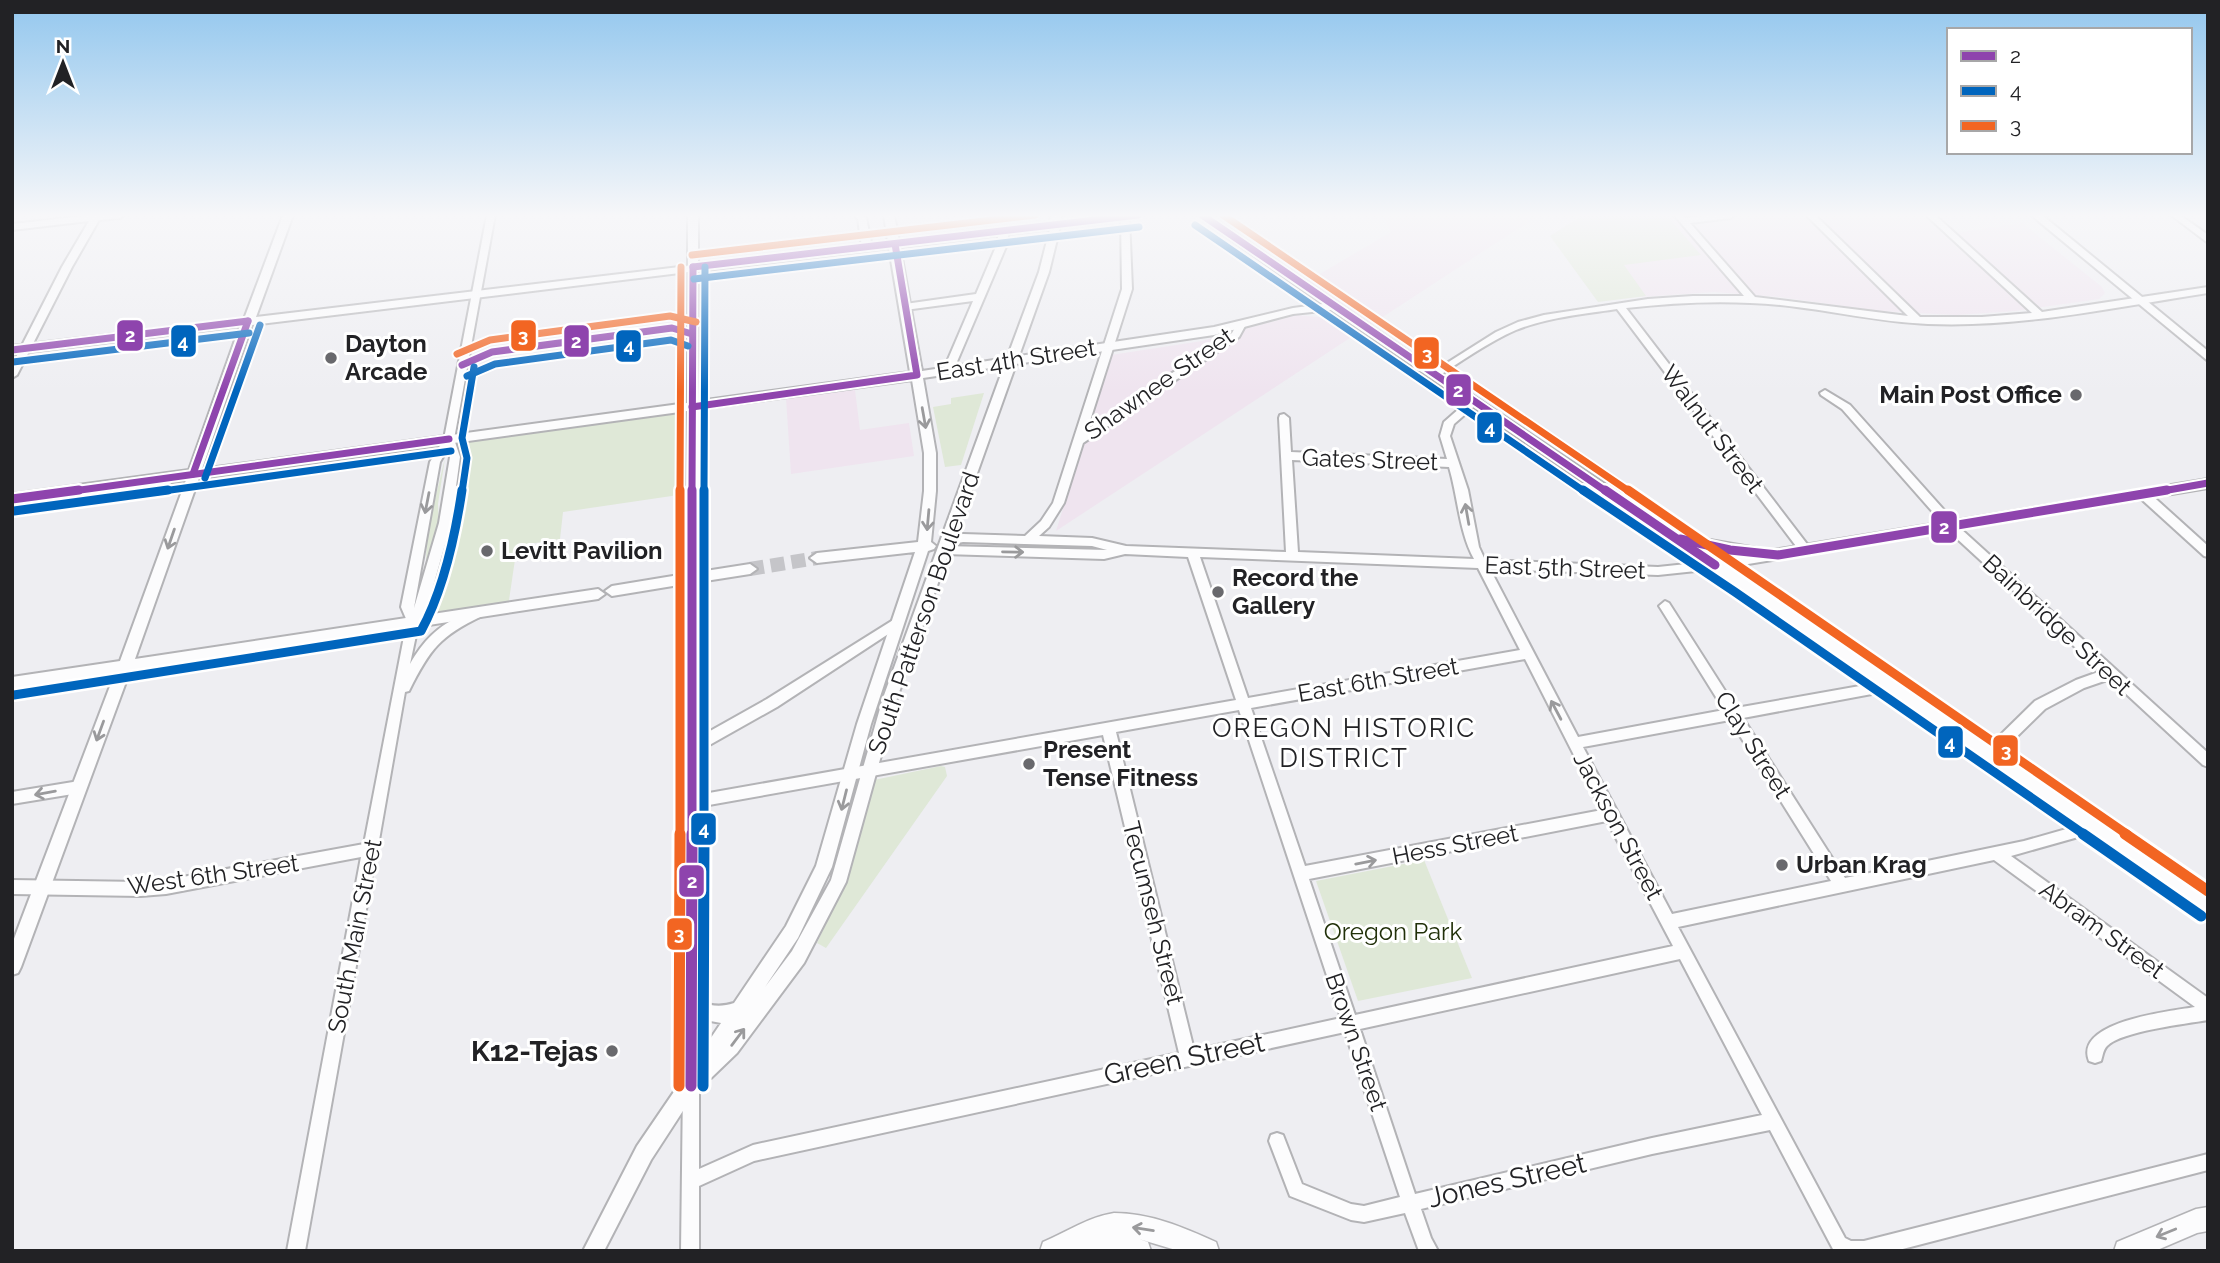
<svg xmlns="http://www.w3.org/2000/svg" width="2220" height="1263" font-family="Raleway,sans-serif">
  <rect width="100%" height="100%" fill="#eeeef2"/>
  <g fill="#efe4ef">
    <polygon points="1382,215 1539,215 1372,324 1308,281 1391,232"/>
    <polygon points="1583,215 1935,215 1955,233 2022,223 2102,287 2105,293 2099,299 2015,311 1956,315 1879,311 1779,297 1714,292 1640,297 1550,236"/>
    <polygon points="1297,315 1337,319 1359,332 1056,531 1111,355 1202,341"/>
    <polygon points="855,390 860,430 909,423 914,456 791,474 786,398"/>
  </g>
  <g fill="#dfe8d7">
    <polygon points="1583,215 1666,215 1701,255 1624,265 1646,296 1598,302 1550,236"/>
    <polygon points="984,393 961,465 945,467 933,407 951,404 951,398"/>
    <polygon points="692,407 692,493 563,512 560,539 517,546 508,607 413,621 422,604 455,457 449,439"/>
    <polygon points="445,458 438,504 439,528 421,589 426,561 427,532"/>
    <polygon points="941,766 945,767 947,776 826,948 817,943 847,878 874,780"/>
    <polygon points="1424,860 1472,978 1358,1001 1316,881"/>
  </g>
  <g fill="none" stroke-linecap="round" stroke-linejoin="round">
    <polyline stroke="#c5c5c9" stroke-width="14" stroke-dasharray="14 7" stroke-linecap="butt" points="750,569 817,558"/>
    <g stroke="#b3b3b6" stroke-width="4">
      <g id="minor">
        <polygon points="93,215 124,215 120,218 99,220 72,267 17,375 12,378 12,365 62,267 89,221 12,230 12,224"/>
        <path d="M487,215H495L454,439L460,457L451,523L428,604L419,621L410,664C423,641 438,626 462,615C469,612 475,608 482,610L484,613L482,616C440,636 430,649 409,691L405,692L378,846L379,849L376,854L305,1251H287L361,857L166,894L141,896L12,894V880L141,882L166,880L364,844L407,621L401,607L430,462L444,439ZM447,450L450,457L439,523L414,608L440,462Z"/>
        <polygon points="854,215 862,215 866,218 872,247 870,249 864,249 862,247 858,219"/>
        <path d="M1121,215L1129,216L1132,289L1087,430L1232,333L1237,324H1243L1245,326L1239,337L1083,443L1064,503L1049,527L1039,536L1092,538L1126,546L1286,552L1279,418L1280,415L1284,414L1289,418L1291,452L1447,459L1440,436L1444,422L1469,400H1477V404L1454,424L1450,436L1468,490L1479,547L1485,560L1658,567L1715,561L1721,565L1715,569L1658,575L1490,569L1578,737L1724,710L1661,609L1659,606L1665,601L1669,603L1736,708L1888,681L1892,682L1894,686L1892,690L1888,691L1743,718L1845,878L2024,841L2091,822L2096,824L2098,828L2096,832L2011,856L2208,998V1020C2185,1024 2122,1031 2107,1046C2103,1050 2103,1055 2101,1061L2095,1063L2089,1061C2073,1021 2172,1011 2195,1007L1994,860L1678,927L1845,1238L1851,1241H1864L2208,1154V1170L1895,1251H1834L1770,1130L1652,1154L1421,1209L1431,1238L1438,1251H1419L1405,1213L1364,1222L1351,1220L1290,1196L1269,1141L1271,1135L1277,1133L1283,1135L1302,1184L1351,1204L1364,1206L1400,1197L1345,1032L754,1161L699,1186V1251H681L683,1086L685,1080L691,1078L697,1080L699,1086V1169L753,1145L1179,1053L1103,735L692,808L687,806L685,802L687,798L692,796L1236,700L1188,557L1125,554L1104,559L944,554L938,550L944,546L1107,550L1092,546L963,542L948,545L942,541L944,538L963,534L1025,536L1041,521L1053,503L1122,289ZM1292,460L1449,467C1458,497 1459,532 1474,559L1298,552ZM1200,557L1478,568L1520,650L1248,698ZM1525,659L1602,810L1305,866L1251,708ZM1239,710L1341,1018L1194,1050L1116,732ZM1730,720L1831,881L1672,914L1583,747ZM1607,821L1673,946L1355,1015L1309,879ZM1680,959L1762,1115L1652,1138L1415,1194L1360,1029Z"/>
        <path d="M1674,215H1683L1685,218L1712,215H1735L1731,218L1690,223L1755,297L1908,316L1806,215H1815L1920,317H1982L2032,313L1926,215H1935L2042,312L2208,287V293C2115,307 2022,328 1928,324C1878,322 1830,310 1780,305C1729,300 1678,302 1626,308L1810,548L1812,551L1806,555L1802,554L1617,309C1584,314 1548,317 1516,330C1488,342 1462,361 1437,377H1429L1428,375L1496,332L1518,322L1544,315L1648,299L1693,296H1744Z"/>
        <polygon points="2171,215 2180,215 2208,235 2208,243"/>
        <polygon points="1003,228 1008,231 1008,242 953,371 952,373 944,373 943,371 973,301 905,310 900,307 905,304 976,294 998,242 998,231"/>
        <polygon points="1825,390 1850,405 1961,529 2208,753 2208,767 2203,765 2110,679 2084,688 2045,709 1993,760 1988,762 1983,760 1981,756 1983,752 2035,701 2076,680 2101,671 1953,535 1842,409 1821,395 1820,393"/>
        <polygon points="2143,490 2147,491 2208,546 2208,557 2204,556 2139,497 2137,494 2139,491"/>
        <polygon points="898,617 902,619 904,622 902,625 777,707 697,752 692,754 687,752 685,748 687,744 767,699"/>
        <polygon points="79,781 84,783 86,787 84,791 79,793 12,804 12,792"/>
      </g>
    </g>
    <g stroke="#b3b3b6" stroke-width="4">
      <g id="major">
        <path d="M283,215H293L256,317L688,266V215H698V264L888,242L884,215H894L899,241L1050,222L1051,215H1061V221L1115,215H1143L1138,218L1060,227L1049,272L1019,356L1214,327L1293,308L1323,304L1197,215H1208L1442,375L1681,535L1756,548L1762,552L2208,479V488L1730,567L2208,896V914L1737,586L1331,310L1293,314L1214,335L1016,364L897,698L846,882L804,963L737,1053L711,1078L703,1080L651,1160L604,1251H583L637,1146L682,1080L685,584L612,596L605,591L612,586L685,574L687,411L199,478L135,659L598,589L605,594L598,599L130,671L21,967L18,973L12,975V944L115,673L12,689V677L120,661L186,480L12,504V494L189,470L240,326L12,354V346L244,319ZM1050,229L1039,272L1007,358L922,371L900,247ZM889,248L910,372L699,401L698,271ZM688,272L687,403L202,469L252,325ZM1004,366L883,698L831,880L792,951L765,987L798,938L832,867L871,724L928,551L934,549L936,546L931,542L936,491V453L923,378ZM912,380L924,453V491L918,542L817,553L810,558L817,563L915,552L857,724L816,866L786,926L734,1003C722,1007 712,1007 700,1001L699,582L750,574L757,569L750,564L699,572V409ZM1700,547L1743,555L1718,559ZM700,1019L721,1023L700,1054Z"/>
        <polygon points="2031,215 2042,215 2208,351 2208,361"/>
      </g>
    </g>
    <g stroke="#b3b3b6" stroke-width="3">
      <g id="highway">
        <polygon points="2208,1207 2208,1231 2197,1233 2155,1251 2114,1251 2117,1242 2196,1209"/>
        <path d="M1114,1213C1150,1213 1183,1227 1216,1242L1219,1251H1179L1139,1239L1148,1242L1151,1251H1040L1043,1242C1067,1232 1088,1217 1114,1213Z"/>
      </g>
    </g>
    <use href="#minor" fill="#fcfcfd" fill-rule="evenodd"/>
    <use href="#major" fill="#fcfcfd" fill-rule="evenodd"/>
    <use href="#highway" fill="#fcfcfd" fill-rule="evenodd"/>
    <g stroke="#fff" stroke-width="11">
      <g id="bus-1-far2">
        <polyline points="1202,215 1607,492"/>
        <polyline points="693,267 1138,215"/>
        <polyline points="12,350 248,321"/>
        <polyline points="462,365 492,352 672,328 692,334"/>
        <polyline points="692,407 917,375 895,244"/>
        <polyline points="193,474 248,321"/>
        <polyline points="66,492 449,439"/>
        <polyline points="692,492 693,267"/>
        <polyline points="2157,492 2208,483"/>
      </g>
    </g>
    <g stroke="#fff" stroke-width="14">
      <g id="bus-1-far1">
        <polyline points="1605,490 1715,565"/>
        <polyline points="12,499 79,490"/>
        <polyline points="1680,539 1730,550 1778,555 2167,490"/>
        <polyline points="692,835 692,490"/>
      </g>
    </g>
    <g stroke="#fff" stroke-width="17">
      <polyline id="bus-1" points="691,1086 692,834"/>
    </g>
    <g stroke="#fff" stroke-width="11">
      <g id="bus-2-far2">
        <polyline points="1195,225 1585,492"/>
        <polyline points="694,279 1139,227"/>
        <polyline points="13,362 249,333"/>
        <polyline points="467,376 495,364 671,340 688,346"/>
        <polyline points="205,478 260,325"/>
        <polyline points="156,492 451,451"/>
        <polyline points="462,492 467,458 462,438 474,367"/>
        <polyline points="704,492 705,267"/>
      </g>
    </g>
    <g stroke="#fff" stroke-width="14">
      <g id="bus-2-far1">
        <polyline points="1583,490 1735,592 2085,835"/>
        <polyline points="14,511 168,490"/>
        <path d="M14,695L421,631C444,589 455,537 462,490"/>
        <polyline points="704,835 704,490"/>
      </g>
    </g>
    <g stroke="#fff" stroke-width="17">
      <g id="bus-2">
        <polyline points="2083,834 2201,916"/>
        <polyline points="703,1086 704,834"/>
      </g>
    </g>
    <g stroke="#fff" stroke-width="11">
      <g id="bus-3-far2">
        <polyline points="1223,215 1630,492"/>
        <polyline points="692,255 1035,215"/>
        <polyline points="457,354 490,340 670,316 696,322"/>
        <polyline points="680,492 681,267"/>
      </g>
    </g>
    <g stroke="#fff" stroke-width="14">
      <g id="bus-3-far1">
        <polyline points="1628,490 2128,835"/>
        <polyline points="680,835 680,490"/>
      </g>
    </g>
    <g stroke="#fff" stroke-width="17">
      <g id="bus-3">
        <polyline points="2125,834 2208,891"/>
        <polyline points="679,1086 680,834"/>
      </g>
    </g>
    <use href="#bus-1-far2" stroke="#8e44ad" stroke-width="7"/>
    <use href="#bus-1-far1" stroke="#8e44ad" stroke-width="9"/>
    <use href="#bus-1" stroke="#8e44ad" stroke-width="11"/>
    <use href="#bus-2-far2" stroke="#0065bd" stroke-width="7"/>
    <use href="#bus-2-far1" stroke="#0065bd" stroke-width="9"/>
    <use href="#bus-2" stroke="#0065bd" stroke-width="11"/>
    <use href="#bus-3-far2" stroke="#f26522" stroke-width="7"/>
    <use href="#bus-3-far1" stroke="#f26522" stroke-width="9"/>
    <use href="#bus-3" stroke="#f26522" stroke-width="11"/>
  </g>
  <defs><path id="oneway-shaft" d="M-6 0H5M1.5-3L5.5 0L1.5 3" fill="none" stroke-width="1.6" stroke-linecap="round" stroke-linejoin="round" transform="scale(1.75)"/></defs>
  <g stroke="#9a9a9c">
    <use href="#oneway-shaft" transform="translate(924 418) rotate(80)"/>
    <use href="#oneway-shaft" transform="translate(427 503) rotate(101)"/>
    <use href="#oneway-shaft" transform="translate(1467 514) rotate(-100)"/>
    <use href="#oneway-shaft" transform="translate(928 520) rotate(95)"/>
    <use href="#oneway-shaft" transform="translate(171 539) rotate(109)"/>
    <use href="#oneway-shaft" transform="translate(1013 552) rotate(1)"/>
    <use href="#oneway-shaft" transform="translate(1556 710) rotate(-118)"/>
    <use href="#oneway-shaft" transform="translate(100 731) rotate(110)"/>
    <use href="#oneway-shaft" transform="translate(45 793) rotate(170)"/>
    <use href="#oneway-shaft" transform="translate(844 800) rotate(104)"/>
    <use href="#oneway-shaft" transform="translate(1366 862) rotate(-11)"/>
    <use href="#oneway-shaft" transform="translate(738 1037) rotate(-53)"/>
    <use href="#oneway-shaft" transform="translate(1143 1229) rotate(-171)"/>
    <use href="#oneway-shaft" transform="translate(2166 1233) rotate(158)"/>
  </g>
  <linearGradient id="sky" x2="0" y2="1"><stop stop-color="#93c7ee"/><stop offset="0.55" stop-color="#f7f7f9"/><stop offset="1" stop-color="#f7f7f9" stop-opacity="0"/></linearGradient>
  <rect width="2220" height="392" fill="url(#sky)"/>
  <g fill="#69696d" stroke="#fff" stroke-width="2.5">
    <circle cx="331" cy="358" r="7"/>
    <circle cx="2076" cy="395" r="7"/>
    <circle cx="487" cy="551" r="7"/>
    <circle cx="1218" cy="592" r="7"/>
    <circle cx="1029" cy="764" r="7"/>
    <circle cx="1782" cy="865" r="7"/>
    <circle cx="612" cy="1051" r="7"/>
  </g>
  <g text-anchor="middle" stroke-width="6" stroke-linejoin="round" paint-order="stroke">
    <g font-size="24" font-weight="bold" fill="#222225" stroke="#fff" text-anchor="start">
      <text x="345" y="352">Dayton<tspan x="345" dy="28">Arcade</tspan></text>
      <text x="2062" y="403" text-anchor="end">Main Post Office</text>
      <text x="501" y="559">Levitt Pavilion</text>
      <text x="1232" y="586">Record the<tspan x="1232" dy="28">Gallery</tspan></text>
      <text x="1043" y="758">Present<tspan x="1043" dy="28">Tense Fitness</tspan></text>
      <text x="1796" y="873">Urban Krag</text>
    </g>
    <g font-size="24" fill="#222225" stroke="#fff">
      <text transform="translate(1016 360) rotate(-9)" y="8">East 4th Street</text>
      <text transform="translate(1159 384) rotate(-35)" y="8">Shawnee Street</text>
      <text transform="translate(1712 429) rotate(53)" y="8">Walnut Street</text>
      <text transform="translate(1370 460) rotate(2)" y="8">Gates Street</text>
      <text transform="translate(1565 568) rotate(2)" y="8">East 5th Street</text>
      <text transform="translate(924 613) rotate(-71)" y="8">South Patterson Boulevard</text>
      <text transform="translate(2057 625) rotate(43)" y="8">Bainbridge Street</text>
      <text transform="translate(1378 680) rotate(-10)" y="8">East 6th Street</text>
      <text transform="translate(1753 745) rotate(58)" y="8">Clay Street</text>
      <text transform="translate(1618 826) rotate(62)" y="8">Jackson Street</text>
      <text transform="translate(1455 845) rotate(-11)" y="8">Hess Street</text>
      <text transform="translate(213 875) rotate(-8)" y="8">West 6th Street</text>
      <text transform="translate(1153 913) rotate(76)" y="8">Tecumseh Street</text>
      <text transform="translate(2102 930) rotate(36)" y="8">Abram Street</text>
      <text transform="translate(355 936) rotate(-79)" y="8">South Main Street</text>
      <text transform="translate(1356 1042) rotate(71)" y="8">Brown Street</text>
    </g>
    <g font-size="24" fill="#213009" stroke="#fff">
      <text x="1393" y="940">Oregon Park</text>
    </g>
    <g font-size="26" letter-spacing="2" fill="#222225" stroke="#fff">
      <text x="1344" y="737">OREGON HISTORIC<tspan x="1344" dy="30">DISTRICT</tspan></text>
    </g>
    <g font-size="28" font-weight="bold" fill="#222225" stroke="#fff" text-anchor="end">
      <text x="598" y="1061">K12-Tejas</text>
    </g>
    <g font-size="28" fill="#222225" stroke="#fff">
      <text transform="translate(1184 1058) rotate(-12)" y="10">Green Street</text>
      <text transform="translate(1507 1180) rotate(-13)" y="10">Jones Street</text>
    </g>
  </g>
  <g stroke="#fff" stroke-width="2.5">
    <rect x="116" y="319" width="28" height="33" rx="7" fill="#8e44ad"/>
    <rect x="510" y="319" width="27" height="33" rx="7" fill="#f26522"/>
    <rect x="563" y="324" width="27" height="34" rx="7" fill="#8e44ad"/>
    <rect x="170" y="324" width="27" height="34" rx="7" fill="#0065bd"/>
    <rect x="615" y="329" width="27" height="34" rx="7" fill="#0065bd"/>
    <rect x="1413" y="336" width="27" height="34" rx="7" fill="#f26522"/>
    <rect x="1445" y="373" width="27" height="34" rx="7" fill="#8e44ad"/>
    <rect x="1476" y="411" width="27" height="33" rx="7" fill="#0065bd"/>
    <rect x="1930" y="510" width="28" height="34" rx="7" fill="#8e44ad"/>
    <rect x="1937" y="725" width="27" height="34" rx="7" fill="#0065bd"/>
    <rect x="1992" y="734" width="27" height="33" rx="7" fill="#f26522"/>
    <rect x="690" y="812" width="27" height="34" rx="7" fill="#0065bd"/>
    <rect x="678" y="864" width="27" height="34" rx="7" fill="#8e44ad"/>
    <rect x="666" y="917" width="27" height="34" rx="7" fill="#f26522"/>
  </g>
  <g font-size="19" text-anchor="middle" font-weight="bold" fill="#fff">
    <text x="130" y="342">2</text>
    <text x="523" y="342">3</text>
    <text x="576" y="348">2</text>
    <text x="183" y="348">4</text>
    <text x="629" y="352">4</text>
    <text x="1427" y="360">3</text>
    <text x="1458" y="397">2</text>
    <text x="1490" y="434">4</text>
    <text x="1944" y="534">2</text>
    <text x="1950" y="749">4</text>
    <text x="2006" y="757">3</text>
    <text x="704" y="835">4</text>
    <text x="692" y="888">2</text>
    <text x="679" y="940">3</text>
  </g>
  <rect width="2220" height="1263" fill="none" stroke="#222225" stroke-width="28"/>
  <rect x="1947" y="28" width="245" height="126" fill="#ffffff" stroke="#a7a7a8" stroke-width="2"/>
  <rect x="1961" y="51" width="35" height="10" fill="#8e44ad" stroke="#a7a7a8" stroke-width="2"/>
  <text x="2010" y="63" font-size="21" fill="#222225">2</text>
  <rect x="1961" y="86" width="35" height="10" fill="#0065bd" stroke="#a7a7a8" stroke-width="2"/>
  <text x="2010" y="98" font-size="21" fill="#222225">4</text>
  <rect x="1961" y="121" width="35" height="10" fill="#f26522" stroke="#a7a7a8" stroke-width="2"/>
  <text x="2010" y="133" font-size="21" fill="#222225">3</text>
  <g transform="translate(63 63)" stroke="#ffffff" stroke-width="5" paint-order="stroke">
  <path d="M0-5L12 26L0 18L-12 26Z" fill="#222225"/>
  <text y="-10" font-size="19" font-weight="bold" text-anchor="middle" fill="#222225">N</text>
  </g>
</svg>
